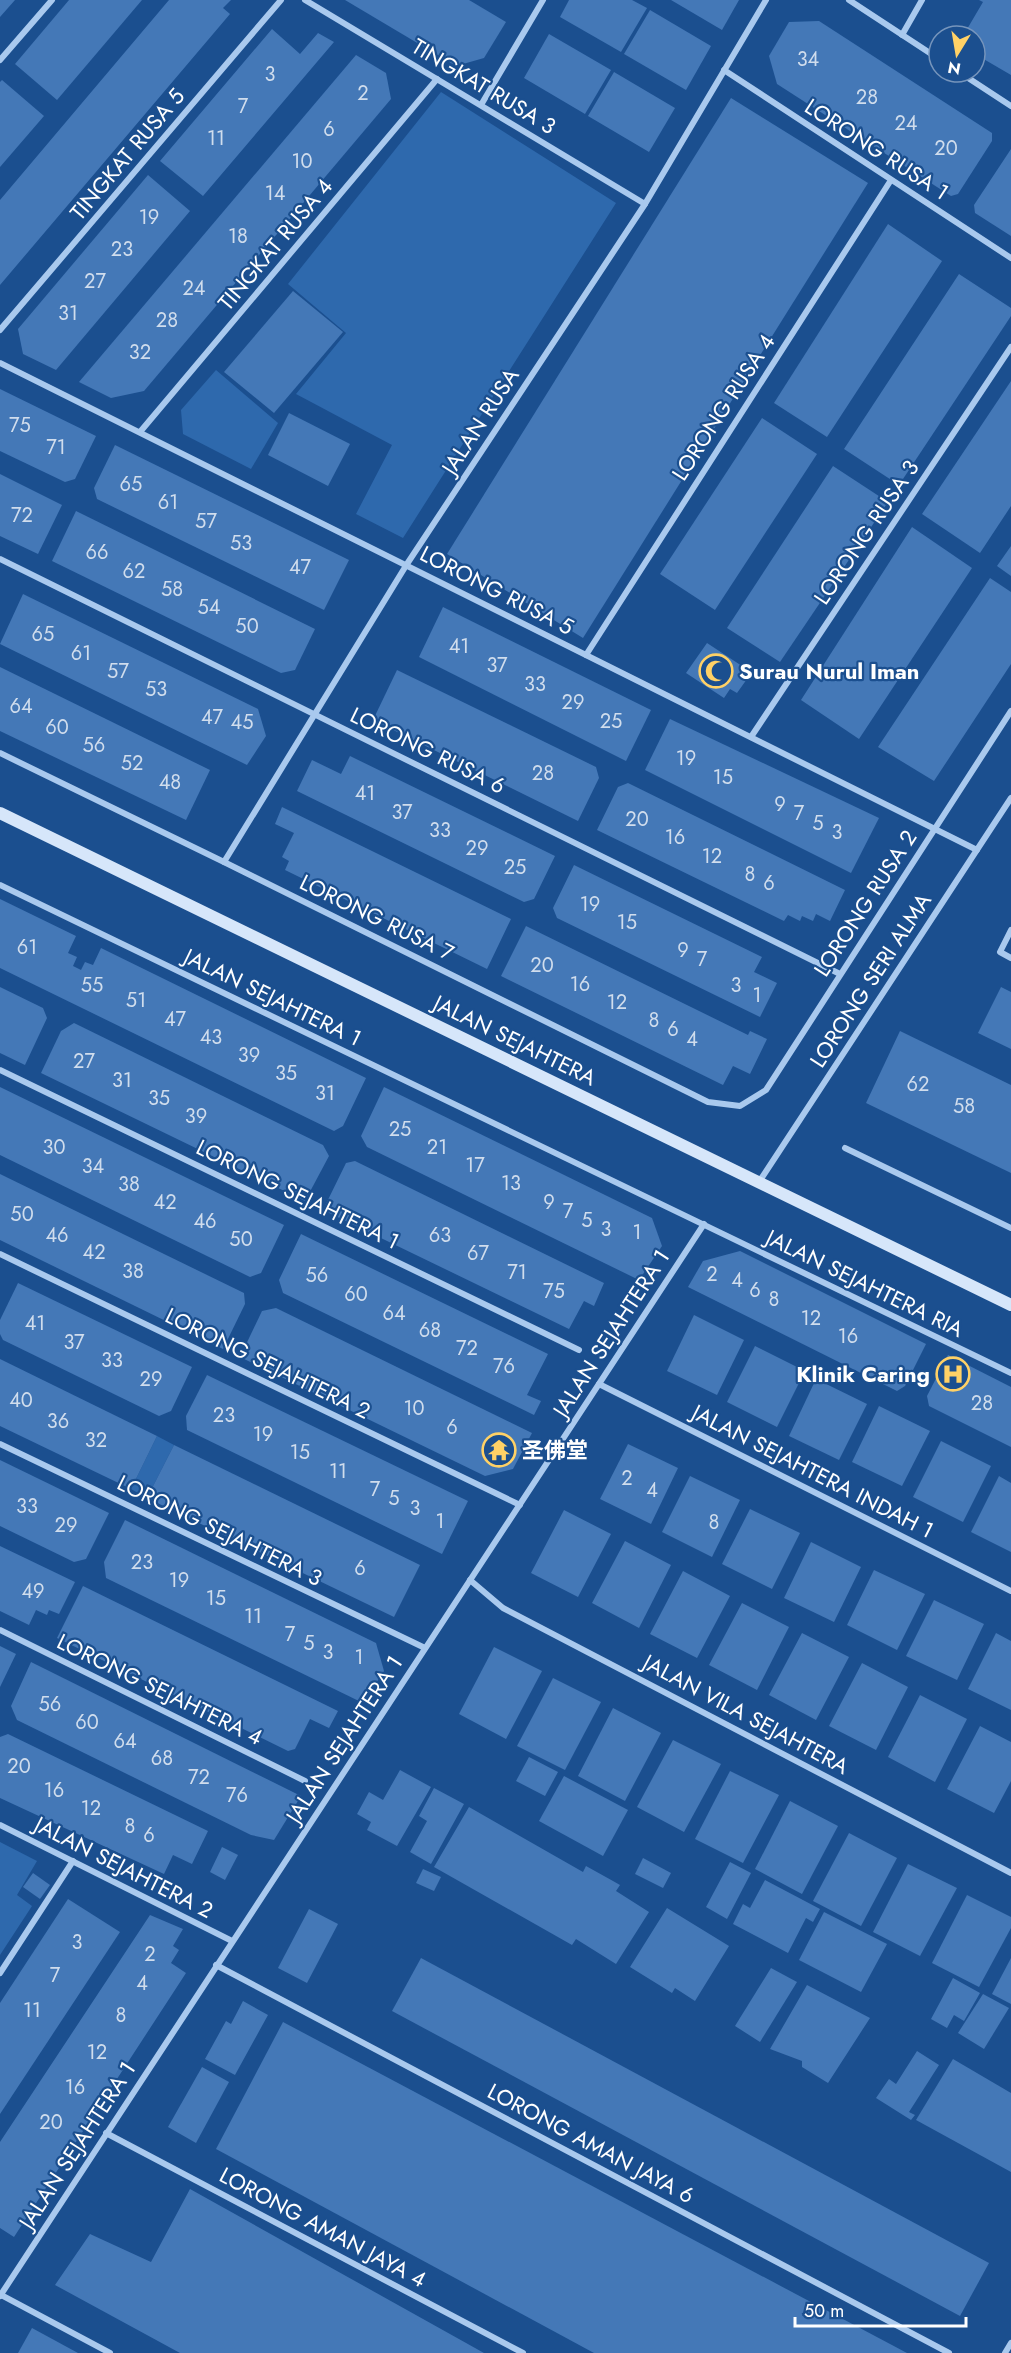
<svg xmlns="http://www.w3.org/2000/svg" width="1011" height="2353" font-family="Jost,'Noto Sans SC',sans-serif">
  <rect width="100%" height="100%" fill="#1b4f8f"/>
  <g fill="#2e69ad">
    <polygon points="441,92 616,203 403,538 356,514 392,445 296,394 346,333 288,284"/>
    <polygon points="216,370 278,423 251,469 183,434 181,410"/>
    <polygon points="157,1436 174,1445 147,1498 131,1489"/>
    <polygon points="0,1842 37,1861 17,1895 32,1906 0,1955"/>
  </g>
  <g fill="#4478b7">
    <polygon points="0,0 15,0 0,17"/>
    <polygon points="69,0 142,0 57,100 15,64"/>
    <polygon points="169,0 231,0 223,8 230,14 0,285 0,200"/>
    <polygon points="345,0 469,0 506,22 484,58 456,66"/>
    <polygon points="569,0 632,0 647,8 621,52 560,17"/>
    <polygon points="671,0 739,0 722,30"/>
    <polygon points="979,0 1011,0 1011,75 975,54 975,36 963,36 983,2"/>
    <polygon points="650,10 711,46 686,90 624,54"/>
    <polygon points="819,21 992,133 992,141 958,194 951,196 777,84 769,56 789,22"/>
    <polygon points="272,29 300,54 318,33 334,42 203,196 160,161"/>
    <polygon points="549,34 611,70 585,114 524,78"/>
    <polygon points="356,55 386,73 391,99 304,202 144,391 111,398 79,382"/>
    <polygon points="614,72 675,108 649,152 588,116"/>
    <polygon points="2,80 44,116 0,167 0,82"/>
    <polygon points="731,98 868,183 583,638 447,554"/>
    <polygon points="1011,149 1011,236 975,213 974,205"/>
    <polygon points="148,175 190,211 56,370 23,354 18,329"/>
    <polygon points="888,224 942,261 827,437 774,403"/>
    <polygon points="959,274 1011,308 1011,316 899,485 844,449"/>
    <polygon points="293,291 343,332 274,413 224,372"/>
    <polygon points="1011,381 1011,506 980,553 922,514"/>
    <polygon points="0,389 96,436 75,479 65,482 0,451"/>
    <polygon points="289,413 350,444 328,486 268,455"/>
    <polygon points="762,418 817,454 715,610 660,574"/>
    <polygon points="115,445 349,560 324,610 97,499 94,488"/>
    <polygon points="833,466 888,502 780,662 727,628"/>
    <polygon points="0,474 62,505 38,554 0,536"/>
    <polygon points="76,511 315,629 295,670 281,673 52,561"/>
    <polygon points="912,527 972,568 859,739 801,700"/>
    <polygon points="1011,546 1011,576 997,566"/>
    <polygon points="990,578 1011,592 1011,664 934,781 878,747"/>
    <polygon points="23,594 258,709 266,736 247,765 0,644"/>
    <polygon points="443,607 651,710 626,761 419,657"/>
    <polygon points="707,643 745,668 740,675 747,679 737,693 730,689 724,698 686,673"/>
    <polygon points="0,667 210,770 186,820 0,731"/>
    <polygon points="397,670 596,767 599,778 578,821 373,720"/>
    <polygon points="670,719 879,818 851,873 645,770"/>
    <polygon points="350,756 555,856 534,899 524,902 297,791 312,760 341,774"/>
    <polygon points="628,783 845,890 830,921 816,914 813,921 802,916 800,921 788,915 784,921 597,830 618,787"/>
    <polygon points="282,807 511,919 487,969 285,870 289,861 282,857 294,833 275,824"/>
    <polygon points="574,865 762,957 754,972 777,983 760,1017 557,918 553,908"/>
    <polygon points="0,899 76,936 68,953 77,957 73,966 81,970 85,962 93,965 101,948 366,1078 343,1126 334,1131 0,968"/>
    <polygon points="526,926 748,1035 750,1031 767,1039 750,1074 733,1066 723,1085 501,976"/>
    <polygon points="0,987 43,1008 47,1018 25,1065 0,1053"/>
    <polygon points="1001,987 1011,992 1011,1049 978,1033"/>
    <polygon points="74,1023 323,1145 329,1156 305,1201 41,1073 61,1031"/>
    <polygon points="900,1031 1011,1085 1011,1173 866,1103"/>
    <polygon points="0,1087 284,1225 261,1273 250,1277 0,1155"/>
    <polygon points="384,1087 652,1218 662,1246 639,1280 367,1147 361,1136"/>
    <polygon points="355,1161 604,1283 594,1306 584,1301 569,1329 323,1210 346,1163"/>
    <polygon points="0,1174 244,1293 245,1304 223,1349 0,1240"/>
    <polygon points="301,1234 548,1354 527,1395 541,1401 534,1415 283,1293 279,1280"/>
    <polygon points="740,1251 926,1344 905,1386 897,1391 688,1287 703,1261"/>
    <polygon points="18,1283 192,1367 171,1411 159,1416 3,1340 0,1334 0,1320"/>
    <polygon points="276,1308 532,1433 513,1469 485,1476 240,1357 262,1311"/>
    <polygon points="694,1315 744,1340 717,1395 667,1371"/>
    <polygon points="755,1346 805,1371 777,1427 727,1402"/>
    <polygon points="948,1355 1011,1387 1011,1447 929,1406 927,1396"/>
    <polygon points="0,1359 157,1436 131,1489 0,1426"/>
    <polygon points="207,1375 468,1501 442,1554 187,1430 186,1416"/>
    <polygon points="816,1379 867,1404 839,1460 789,1436"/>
    <polygon points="879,1406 930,1431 902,1486 852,1462"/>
    <polygon points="941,1441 991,1466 963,1522 913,1497"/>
    <polygon points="628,1444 678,1468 651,1524 600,1499"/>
    <polygon points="174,1445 420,1565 394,1617 147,1498"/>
    <polygon points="0,1460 109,1513 86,1559 74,1562 0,1526"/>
    <polygon points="690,1476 740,1500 712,1557 662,1532"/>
    <polygon points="999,1476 1011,1483 1011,1552 971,1532"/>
    <polygon points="750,1509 800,1533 772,1589 722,1564"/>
    <polygon points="564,1510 611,1534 578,1597 531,1573"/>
    <polygon points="125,1520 376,1643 384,1671 363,1703 106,1578 104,1562"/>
    <polygon points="625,1541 671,1565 639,1628 592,1603"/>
    <polygon points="811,1542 861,1567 834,1622 784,1598"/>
    <polygon points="0,1546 75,1582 59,1614 49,1610 47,1615 36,1610 29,1625 0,1611"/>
    <polygon points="874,1570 925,1594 897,1650 847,1625"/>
    <polygon points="683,1571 730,1596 697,1658 650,1634"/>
    <polygon points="83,1586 338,1711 329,1728 310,1719 295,1749 288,1751 57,1638"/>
    <polygon points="934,1600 984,1624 957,1680 906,1656"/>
    <polygon points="742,1603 789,1627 757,1690 709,1665"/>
    <polygon points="802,1633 849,1657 816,1720 769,1695"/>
    <polygon points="996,1633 1011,1641 1011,1710 968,1689"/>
    <polygon points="0,1646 16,1654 0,1687"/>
    <polygon points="494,1647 542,1671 506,1739 459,1714"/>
    <polygon points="31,1662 301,1796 274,1840 251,1835 17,1720 11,1706"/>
    <polygon points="862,1663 908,1687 876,1750 829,1726"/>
    <polygon points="553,1678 601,1702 565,1770 517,1746"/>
    <polygon points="920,1695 967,1719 935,1782 888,1757"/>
    <polygon points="613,1708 661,1733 625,1801 578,1776"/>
    <polygon points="980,1726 1011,1742 1011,1781 994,1813 947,1789"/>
    <polygon points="8,1734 208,1831 192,1864 173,1855 164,1874 0,1798 0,1737"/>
    <polygon points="673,1740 721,1764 684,1832 637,1807"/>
    <polygon points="529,1757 558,1772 545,1796 516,1781"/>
    <polygon points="400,1770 431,1787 397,1846 367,1830 371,1822 357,1814 369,1792 383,1800"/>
    <polygon points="730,1771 779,1795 743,1863 695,1839"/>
    <polygon points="564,1776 628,1810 603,1856 539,1821"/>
    <polygon points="434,1788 464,1804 431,1864 410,1852 427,1821 419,1816"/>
    <polygon points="790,1801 838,1826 802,1894 755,1869"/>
    <polygon points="469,1807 583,1872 586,1866 613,1881 620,1885 616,1891 649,1912 616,1964 576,1939 572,1945 434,1867"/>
    <polygon points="849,1833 897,1858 861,1926 813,1901"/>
    <polygon points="222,1847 238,1855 225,1880 210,1872"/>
    <polygon points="643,1858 671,1873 663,1888 635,1874"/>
    <polygon points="730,1862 751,1873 727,1919 706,1907"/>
    <polygon points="908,1864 957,1888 920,1956 873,1932"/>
    <polygon points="423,1869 441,1877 434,1891 416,1883"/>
    <polygon points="33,1873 50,1885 40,1899 23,1887"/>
    <polygon points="765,1880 820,1909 813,1922 806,1918 788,1953 733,1924 743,1904 750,1908"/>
    <polygon points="967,1895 1011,1917 1011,1928 979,1987 932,1963"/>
    <polygon points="68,1899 120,1932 0,2114 0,2003"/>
    <polygon points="667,1908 729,1946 695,2001 675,1988 672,1993 630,1967"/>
    <polygon points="309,1909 338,1924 307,1983 278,1968"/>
    <polygon points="824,1912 887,1944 861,1992 799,1960"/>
    <polygon points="150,1915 183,1929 173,1946 179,1950 171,1963 186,1973 14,2237 0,2228 0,2142"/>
    <polygon points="421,1958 989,2263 960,2316 392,2011"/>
    <polygon points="1011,1958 1011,2004 992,1994"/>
    <polygon points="771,1968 797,1982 760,2042 735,2026"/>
    <polygon points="953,1978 980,1993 964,2021 954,2015 947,2028 931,2019"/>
    <polygon points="807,1985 870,2018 828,2083 802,2067 802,2061 770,2049"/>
    <polygon points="983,1994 1009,2008 984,2049 958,2033"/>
    <polygon points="243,2001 268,2015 235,2075 205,2059 226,2021 231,2024"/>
    <polygon points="283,2022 907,2353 594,2353 216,2149"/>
    <polygon points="917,2051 939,2065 909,2112 915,2115 911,2120 876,2098 889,2079 896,2084"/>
    <polygon points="953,2059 1011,2093 1011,2172 916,2120"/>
    <polygon points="202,2067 229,2082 196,2143 168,2127"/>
    <polygon points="190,2189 484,2353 180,2353 55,2285 90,2234 151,2262"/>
    <polygon points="32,2328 78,2353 18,2353"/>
  </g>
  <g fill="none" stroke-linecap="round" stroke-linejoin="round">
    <g stroke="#a9c9ee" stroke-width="6">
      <polyline points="305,0 645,204"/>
      <polyline points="849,0 939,59"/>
      <polyline points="902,35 922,0"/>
      <polyline points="0,60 52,0"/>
      <polyline points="724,70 1011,258"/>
      <polyline points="959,72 1011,106"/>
      <polyline points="481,105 543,0"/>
      <polyline points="0,330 281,0"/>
      <polyline points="0,363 977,850"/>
      <polyline points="140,432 437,79"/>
      <polyline points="0,559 840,974"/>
      <polyline points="586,655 891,180"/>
      <polyline points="751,737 1011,347"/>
      <polyline points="0,753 224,862 708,1102 740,1106 766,1090 1011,711"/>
      <polyline points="224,862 407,564 645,204 766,0"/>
      <polyline points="0,885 1011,1373"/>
      <polyline points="1011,930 1000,952 1011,958"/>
      <polyline points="0,1070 579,1350"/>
      <polyline points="845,1148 1011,1228"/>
      <polyline points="759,1182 1011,798"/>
      <polyline points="0,1254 520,1505"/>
      <polyline points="599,1384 1011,1591"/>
      <polyline points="0,1444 425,1648"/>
      <polyline points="470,1580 503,1608 1011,1873"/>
      <polyline points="0,1630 305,1781"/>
      <polyline points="0,1825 232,1941"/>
      <polyline points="216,1965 949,2353"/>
      <polyline points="0,1973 73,1861"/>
      <polyline points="106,2133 523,2353"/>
      <polyline points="1,2295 110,2353"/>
      <polyline points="0,2296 704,1224"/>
      <polyline points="1005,2353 1011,2343"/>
    </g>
    <polyline stroke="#d6e6fa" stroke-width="12" points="0,813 1011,1305"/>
  </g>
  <defs>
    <g id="mosque-ring" transform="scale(1.725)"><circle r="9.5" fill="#1b4f8f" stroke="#ffd166" stroke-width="1.5"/><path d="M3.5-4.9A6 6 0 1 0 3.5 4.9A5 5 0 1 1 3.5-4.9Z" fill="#ffd166"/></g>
    <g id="hospital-ring" transform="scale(1.725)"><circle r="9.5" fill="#1b4f8f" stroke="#ffd166" stroke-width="1.5"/><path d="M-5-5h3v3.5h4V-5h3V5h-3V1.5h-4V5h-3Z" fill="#ffd166"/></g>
    <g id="temple-ring" transform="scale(1.725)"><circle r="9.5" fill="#1b4f8f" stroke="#ffd166" stroke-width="1.5"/><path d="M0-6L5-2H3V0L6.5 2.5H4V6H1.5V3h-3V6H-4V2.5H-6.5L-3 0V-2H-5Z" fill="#ffd166"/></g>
  </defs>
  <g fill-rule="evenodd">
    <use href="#mosque-ring" x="716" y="671"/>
    <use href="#hospital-ring" x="953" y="1374"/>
    <use href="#temple-ring" x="499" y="1450"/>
  </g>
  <g text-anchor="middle" stroke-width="4.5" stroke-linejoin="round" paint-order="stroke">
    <g font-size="20" fill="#d0dded">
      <text x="808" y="66">34</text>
      <text x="270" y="81">3</text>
      <text x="363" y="100">2</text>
      <text x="867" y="104">28</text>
      <text x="243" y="113">7</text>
      <text x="906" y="130">24</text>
      <text x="329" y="136">6</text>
      <text x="216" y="145">11</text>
      <text x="946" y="155">20</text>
      <text x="302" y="168">10</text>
      <text x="275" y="200">14</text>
      <text x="149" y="224">19</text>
      <text x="238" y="243">18</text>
      <text x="122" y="256">23</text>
      <text x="95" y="288">27</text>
      <text x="194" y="295">24</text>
      <text x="68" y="320">31</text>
      <text x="167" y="327">28</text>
      <text x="140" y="359">32</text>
      <text x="20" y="432">75</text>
      <text x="56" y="454">71</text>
      <text x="131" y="491">65</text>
      <text x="168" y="509">61</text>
      <text x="22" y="522">72</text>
      <text x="206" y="528">57</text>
      <text x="241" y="550">53</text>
      <text x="97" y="559">66</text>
      <text x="300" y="574">47</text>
      <text x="134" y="578">62</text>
      <text x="172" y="596">58</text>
      <text x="209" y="614">54</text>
      <text x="247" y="633">50</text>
      <text x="43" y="641">65</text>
      <text x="459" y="653">41</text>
      <text x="81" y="660">61</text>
      <text x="497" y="672">37</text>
      <text x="118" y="678">57</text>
      <text x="535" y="691">33</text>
      <text x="156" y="696">53</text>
      <text x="573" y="709">29</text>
      <text x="21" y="713">64</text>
      <text x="212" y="724">47</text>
      <text x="611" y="728">25</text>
      <text x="242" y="729">45</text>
      <text x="57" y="734">60</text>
      <text x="94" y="752">56</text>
      <text x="686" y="765">19</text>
      <text x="132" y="770">52</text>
      <text x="543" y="780">28</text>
      <text x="723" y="784">15</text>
      <text x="170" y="789">48</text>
      <text x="365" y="800">41</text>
      <text x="780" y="811">9</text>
      <text x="402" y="819">37</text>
      <text x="799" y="820">7</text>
      <text x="637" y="826">20</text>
      <text x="818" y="830">5</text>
      <text x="440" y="837">33</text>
      <text x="837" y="839">3</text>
      <text x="675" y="844">16</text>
      <text x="477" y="855">29</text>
      <text x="712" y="863">12</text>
      <text x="515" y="874">25</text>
      <text x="750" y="881">8</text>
      <text x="769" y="890">6</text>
      <text x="590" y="911">19</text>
      <text x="627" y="929">15</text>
      <text x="27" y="954">61</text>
      <text x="683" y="957">9</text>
      <text x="702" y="966">7</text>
      <text x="542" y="972">20</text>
      <text x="580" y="991">16</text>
      <text x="92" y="992">55</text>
      <text x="736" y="992">3</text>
      <text x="757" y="1002">1</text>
      <text x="136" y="1007">51</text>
      <text x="617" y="1009">12</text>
      <text x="175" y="1026">47</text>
      <text x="654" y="1027">8</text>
      <text x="673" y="1036">6</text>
      <text x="211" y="1044">43</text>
      <text x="692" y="1046">4</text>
      <text x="249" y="1062">39</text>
      <text x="84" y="1068">27</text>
      <text x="286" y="1080">35</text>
      <text x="122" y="1087">31</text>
      <text x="918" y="1091">62</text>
      <text x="325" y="1100">31</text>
      <text x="159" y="1105">35</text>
      <text x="964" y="1113">58</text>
      <text x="196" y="1123">39</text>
      <text x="400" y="1136">25</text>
      <text x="54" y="1154">30</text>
      <text x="437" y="1154">21</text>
      <text x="475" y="1172">17</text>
      <text x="93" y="1173">34</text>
      <text x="511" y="1190">13</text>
      <text x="129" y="1191">38</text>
      <text x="165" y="1209">42</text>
      <text x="549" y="1209">9</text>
      <text x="568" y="1218">7</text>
      <text x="22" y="1221">50</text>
      <text x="587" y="1227">5</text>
      <text x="205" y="1228">46</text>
      <text x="606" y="1236">3</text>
      <text x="637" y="1239">1</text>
      <text x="57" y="1242">46</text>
      <text x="440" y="1242">63</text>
      <text x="241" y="1246">50</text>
      <text x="94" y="1259">42</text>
      <text x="478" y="1260">67</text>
      <text x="133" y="1278">38</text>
      <text x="517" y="1279">71</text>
      <text x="712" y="1281">2</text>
      <text x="317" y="1282">56</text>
      <text x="737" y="1287">4</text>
      <text x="755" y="1297">6</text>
      <text x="554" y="1298">75</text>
      <text x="356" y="1301">60</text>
      <text x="774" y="1306">8</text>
      <text x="394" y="1320">64</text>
      <text x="811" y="1325">12</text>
      <text x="35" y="1330">41</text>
      <text x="430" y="1337">68</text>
      <text x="848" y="1343">16</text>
      <text x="74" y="1349">37</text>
      <text x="467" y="1355">72</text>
      <text x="112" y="1367">33</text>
      <text x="504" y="1373">76</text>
      <text x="151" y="1386">29</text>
      <text x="21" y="1407">40</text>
      <text x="982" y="1410">28</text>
      <text x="414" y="1415">10</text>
      <text x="224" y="1422">23</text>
      <text x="58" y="1428">36</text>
      <text x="452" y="1434">6</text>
      <text x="263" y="1441">19</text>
      <text x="96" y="1447">32</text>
      <text x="300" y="1459">15</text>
      <text x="338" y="1478">11</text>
      <text x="627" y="1485">2</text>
      <text x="375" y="1496">7</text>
      <text x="652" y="1497">4</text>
      <text x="394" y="1505">5</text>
      <text x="27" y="1513">33</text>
      <text x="415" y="1515">3</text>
      <text x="440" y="1528">1</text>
      <text x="714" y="1529">8</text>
      <text x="66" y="1532">29</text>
      <text x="142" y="1569">23</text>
      <text x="360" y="1575">6</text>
      <text x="179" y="1587">19</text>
      <text x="33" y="1598">49</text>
      <text x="216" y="1605">15</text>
      <text x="253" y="1623">11</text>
      <text x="290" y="1641">7</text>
      <text x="309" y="1650">5</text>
      <text x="328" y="1659">3</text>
      <text x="359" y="1664">1</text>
      <text x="50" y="1711">56</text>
      <text x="87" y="1729">60</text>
      <text x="125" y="1748">64</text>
      <text x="162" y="1765">68</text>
      <text x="19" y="1773">20</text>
      <text x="199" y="1784">72</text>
      <text x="54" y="1797">16</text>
      <text x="237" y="1802">76</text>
      <text x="91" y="1815">12</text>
      <text x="130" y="1833">8</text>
      <text x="149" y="1842">6</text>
      <text x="77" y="1949">3</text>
      <text x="150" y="1961">2</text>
      <text x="55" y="1982">7</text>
      <text x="142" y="1990">4</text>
      <text x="32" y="2017">11</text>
      <text x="121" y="2022">8</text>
      <text x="97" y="2059">12</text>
      <text x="75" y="2094">16</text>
      <text x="51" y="2129">20</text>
    </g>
    <g font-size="22" fill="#fff" stroke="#1b4f8f">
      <text transform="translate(484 86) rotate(31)" y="8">TINGKAT RUSA 3</text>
      <text transform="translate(877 149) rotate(33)" y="8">LORONG RUSA 1</text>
      <text transform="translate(127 154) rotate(-50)" y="8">TINGKAT RUSA 5</text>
      <text transform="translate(275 244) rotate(-50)" y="8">TINGKAT RUSA 4</text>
      <text transform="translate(723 407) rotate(-57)" y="8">LORONG RUSA 4</text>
      <text transform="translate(480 421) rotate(-57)" y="8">JALAN RUSA</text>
      <text transform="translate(866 532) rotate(-56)" y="8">LORONG RUSA 3</text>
      <text transform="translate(497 590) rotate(27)" y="8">LORONG RUSA 5</text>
      <text transform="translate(428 750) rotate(26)" y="8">LORONG RUSA 6</text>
      <text transform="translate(865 903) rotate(-57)" y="8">LORONG RUSA 2</text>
      <text transform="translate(377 917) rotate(26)" y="8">LORONG RUSA 7</text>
      <text transform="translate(870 980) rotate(-57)" y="8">LORONG SERI ALMA</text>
      <text transform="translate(273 997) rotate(26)" y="8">JALAN SEJAHTERA 1</text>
      <text transform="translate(515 1040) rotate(26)" y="8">JALAN SEJAHTERA</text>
      <text transform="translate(298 1194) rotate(26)" y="8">LORONG SEJAHTERA 1</text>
      <text transform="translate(865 1283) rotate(26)" y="8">JALAN SEJAHTERA RIA</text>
      <text transform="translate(611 1333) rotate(-57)" y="8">JALAN SEJAHTERA 1</text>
      <text transform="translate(268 1363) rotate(26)" y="8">LORONG SEJAHTERA 2</text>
      <text transform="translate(813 1471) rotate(27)" y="8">JALAN SEJAHTERA INDAH 1</text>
      <text transform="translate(220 1530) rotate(26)" y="8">LORONG SEJAHTERA 3</text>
      <text transform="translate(160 1689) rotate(26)" y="8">LORONG SEJAHTERA 4</text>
      <text transform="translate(746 1714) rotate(28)" y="8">JALAN VILA SEJAHTERA</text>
      <text transform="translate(344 1739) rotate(-57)" y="8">JALAN SEJAHTERA 1</text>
      <text transform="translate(124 1867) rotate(27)" y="8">JALAN SEJAHTERA 2</text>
      <text transform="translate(591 2143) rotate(28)" y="8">LORONG AMAN JAYA 6</text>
      <text transform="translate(77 2145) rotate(-57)" y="8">JALAN SEJAHTERA 1</text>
      <text transform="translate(323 2227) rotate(28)" y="8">LORONG AMAN JAYA 4</text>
    </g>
    <g font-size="22" font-weight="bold" fill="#fff" stroke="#1b4f8f" text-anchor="start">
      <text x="739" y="679">Surau Nurul Iman</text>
      <text x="930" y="1382" text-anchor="end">Klinik Caring</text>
      <text x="522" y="1458">圣佛堂</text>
    </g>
  </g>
  <g transform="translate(957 54) rotate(191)"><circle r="28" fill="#1b4f8f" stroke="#7695bc" stroke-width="1.5"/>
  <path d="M0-4.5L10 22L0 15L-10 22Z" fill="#ffd166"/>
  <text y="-9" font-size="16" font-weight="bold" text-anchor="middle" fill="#ffffff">N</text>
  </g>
  <path d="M795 2317v9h171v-9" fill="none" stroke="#ffffff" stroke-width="3"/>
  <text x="804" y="2317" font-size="18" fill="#ffffff" stroke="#1b4f8f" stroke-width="4.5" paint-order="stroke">50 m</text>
</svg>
